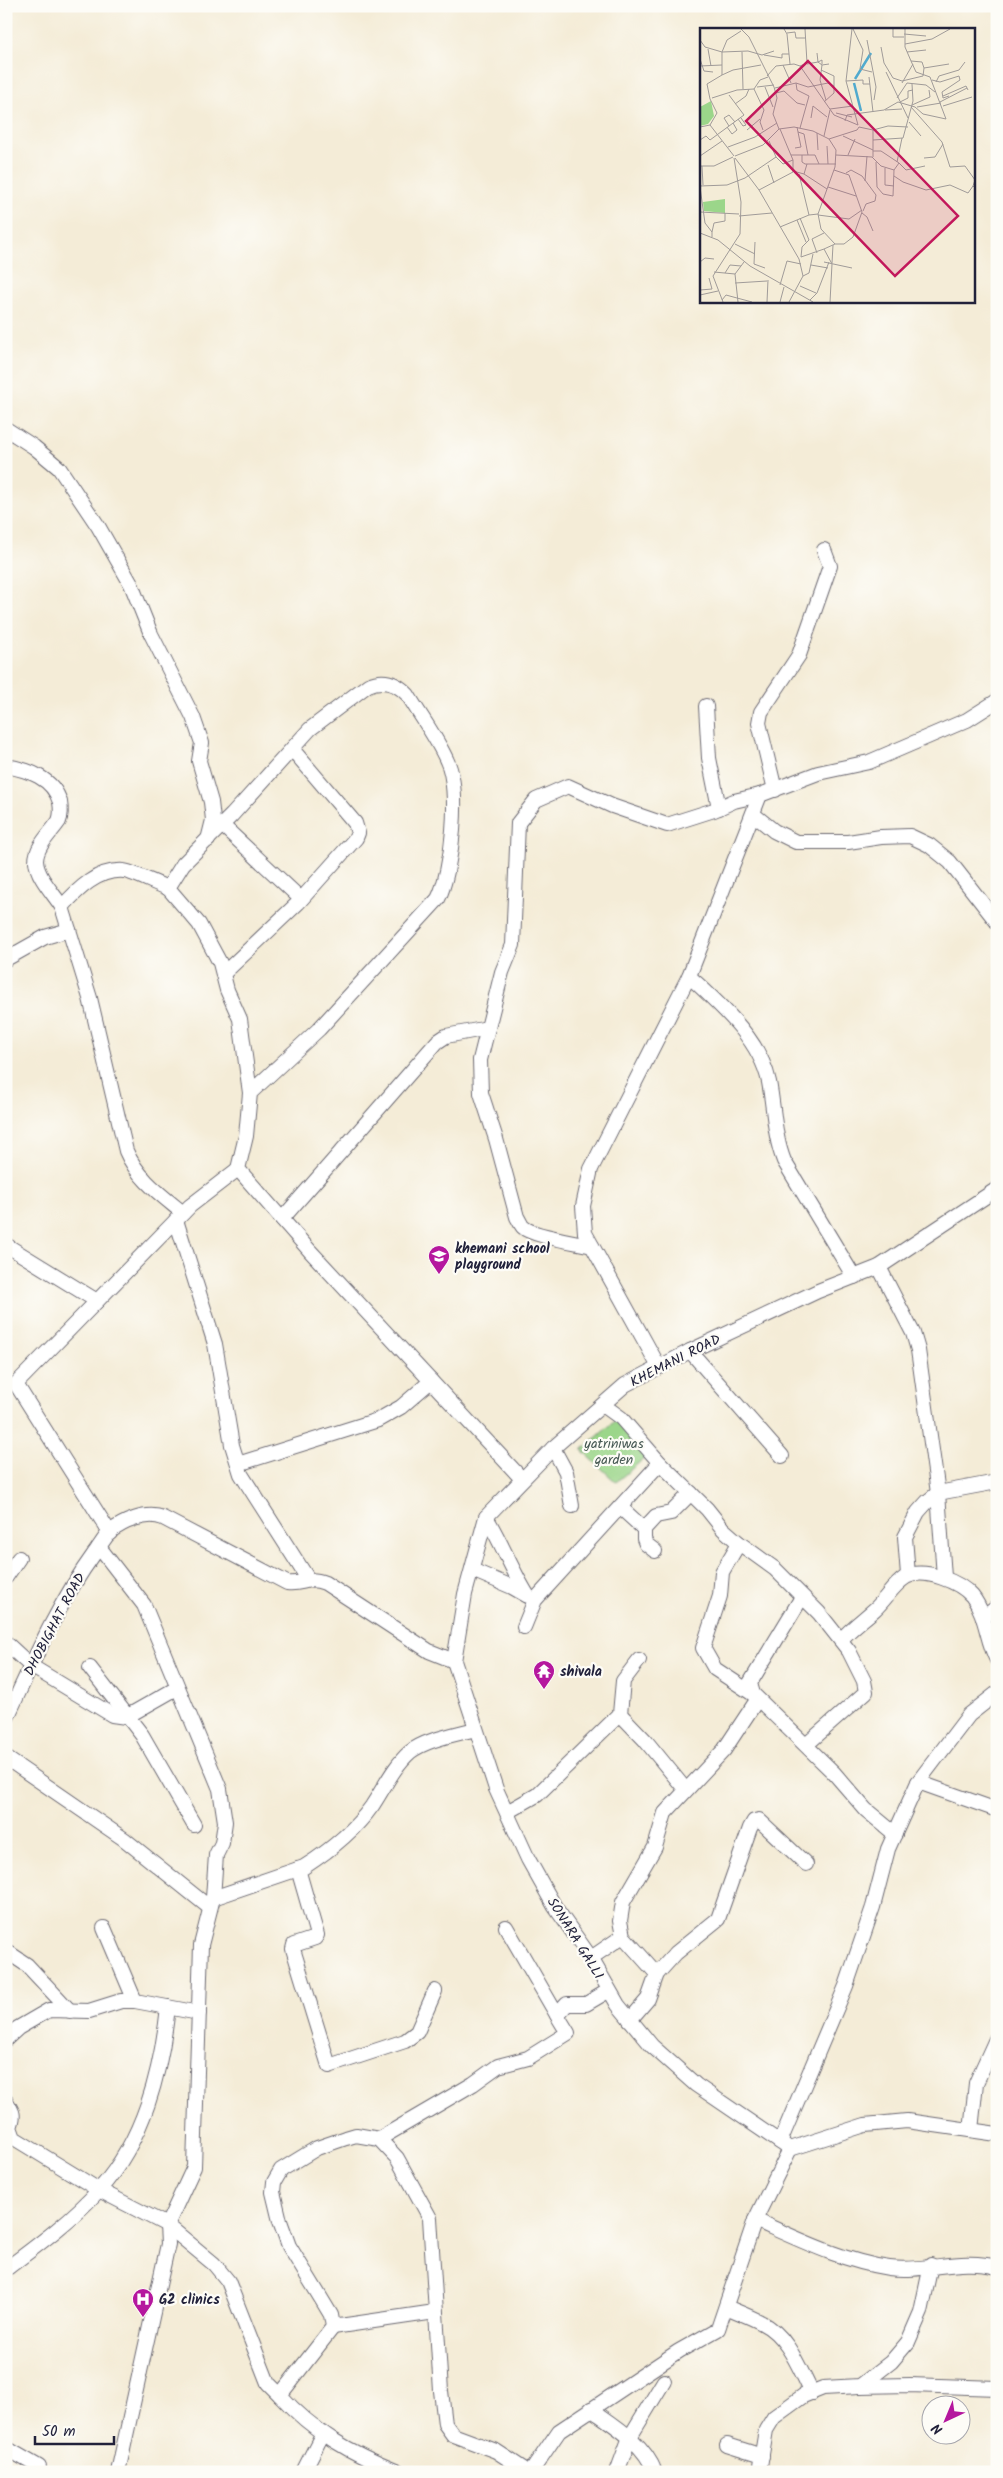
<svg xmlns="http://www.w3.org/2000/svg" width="1003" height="2478" font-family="Kalam,sans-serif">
  <rect width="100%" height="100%" fill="#fdfcf7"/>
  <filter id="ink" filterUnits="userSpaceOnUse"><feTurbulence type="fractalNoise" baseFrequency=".02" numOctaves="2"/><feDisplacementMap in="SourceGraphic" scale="10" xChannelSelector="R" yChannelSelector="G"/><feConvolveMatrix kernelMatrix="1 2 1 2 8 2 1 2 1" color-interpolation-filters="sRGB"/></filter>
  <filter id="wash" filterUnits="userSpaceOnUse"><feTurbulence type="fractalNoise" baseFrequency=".0096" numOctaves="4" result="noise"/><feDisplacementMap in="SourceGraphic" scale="20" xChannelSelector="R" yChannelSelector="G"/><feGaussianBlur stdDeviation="1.12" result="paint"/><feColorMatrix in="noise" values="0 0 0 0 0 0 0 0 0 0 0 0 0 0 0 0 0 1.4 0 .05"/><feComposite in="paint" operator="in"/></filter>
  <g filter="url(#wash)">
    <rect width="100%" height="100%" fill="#f4ecd7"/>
    <polygon fill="#9bd68a" stroke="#5e7c62" points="616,1420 647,1456 616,1482 582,1450"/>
  </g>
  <g filter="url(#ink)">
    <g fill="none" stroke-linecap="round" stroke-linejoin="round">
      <g stroke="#6c6972" stroke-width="16">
        <g id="minor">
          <polyline points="6,429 34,447 59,468 98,526 131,584 151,634 193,717 202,743 199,761 211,802 213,820 208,840"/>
          <polyline points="706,706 709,758 719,808"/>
          <path d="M6,766C29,770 53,778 60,802C61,808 61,816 59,821C51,833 36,846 36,861C37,877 54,894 62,907"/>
          <polyline points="775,790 759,723 761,712 799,655 830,566 824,550"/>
          <polyline points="753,814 774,831 796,842 848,842 881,837 910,836 929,845 950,862 997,922"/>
          <polyline points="222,825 301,899"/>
          <path d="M168,888C159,885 130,871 124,871C98,869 78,889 62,907L90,998L126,1151C138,1179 160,1194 183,1213"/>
          <polyline points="6,959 45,937 69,930"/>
          <polyline points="223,974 298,903 356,838 358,833 355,823 292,749"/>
          <path d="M689,976C720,1005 760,1039 769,1082C774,1108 774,1136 784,1161L854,1277"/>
          <path d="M250,1093L319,1029L438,899C452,872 461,789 447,761C437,738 421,717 408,695C397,683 384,678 368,685L310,729L232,815L183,864L168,888L199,924L220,963L227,990L240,1019L250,1093L246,1136L238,1169L310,1251L522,1479"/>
          <polyline points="282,1219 437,1042 446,1036 488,1028"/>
          <polyline points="176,1220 215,1344 232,1445 241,1474 308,1579"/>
          <polyline points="6,1245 97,1301"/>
          <path d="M592,1246C577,1242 532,1236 523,1227C521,1225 519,1220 517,1217L496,1139L481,1093L480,1060L502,972L513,945L518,823L536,800L568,786L612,806L667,825L714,810L734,801L760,795"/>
          <polyline points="879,1267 913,1333 918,1350 938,1493 944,1577"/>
          <polyline points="690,1351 782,1456"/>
          <polyline points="659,1367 585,1233 583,1206 591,1169 689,976 760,795 818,773 869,762 967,720 997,701"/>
          <polyline points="603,1405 621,1418 660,1463 707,1509 723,1529 739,1543 775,1569 819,1613 849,1651 864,1681 866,1692 806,1745"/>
          <polyline points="553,1448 566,1472 572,1506"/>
          <polyline points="238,1464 378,1420 401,1407 431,1381"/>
          <polyline points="620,1507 644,1529"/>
          <path d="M486,1517C502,1543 512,1571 528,1596"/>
          <polyline points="110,1533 16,1384 190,1206 238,1169"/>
          <polyline points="739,1543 722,1572 720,1596 703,1648 715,1669 753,1694 834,1773 866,1810 895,1834"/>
          <polyline points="99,1547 144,1605 220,1789 225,1822 222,1843 216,1855 213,1898 201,1945 194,2167 167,2225 168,2244 118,2472"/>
          <polyline points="655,1551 646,1544 644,1539 644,1529 656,1516 671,1513 691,1493"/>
          <polyline points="472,1570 512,1587 526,1595"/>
          <polyline points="908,1575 905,1537 918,1512 927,1502 938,1493 997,1482"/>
          <polyline points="6,1577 19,1558"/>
          <polyline points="983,1618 997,1607"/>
          <polyline points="524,1627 535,1600 660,1463"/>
          <path d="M841,1640C851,1628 863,1620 875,1609C886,1599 893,1585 906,1577C924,1567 960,1582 972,1596C987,1615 986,1640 997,1660"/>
          <polyline points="6,1643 31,1666 112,1715 126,1717 177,1688"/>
          <polyline points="90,1668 142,1735 194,1825"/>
          <polyline points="753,1694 750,1683 802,1597"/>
          <polyline points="620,1714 645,1740 685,1789"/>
          <path d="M6,1720C32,1664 57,1605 94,1554C99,1548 104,1538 110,1532C122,1522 147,1511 163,1518L287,1583C304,1585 306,1576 325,1583L429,1651L454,1661"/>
          <polyline points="6,1758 124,1839 210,1908"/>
          <polyline points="918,1782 997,1810"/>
          <polyline points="507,1812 537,1795 620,1714 623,1681 639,1660"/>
          <polyline points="298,1869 317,1935 315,1938 294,1945 293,1949 329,2066 405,2041 417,2032 435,1991"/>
          <path d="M213,1898L304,1867C329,1851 355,1830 372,1806C384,1788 394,1766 410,1752C427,1739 454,1735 475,1729"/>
          <polyline points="506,1927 557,2015"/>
          <polyline points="104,1928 135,2001"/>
          <polyline points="6,1951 27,1965 70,2011"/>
          <polyline points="591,1958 623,1936"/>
          <polyline points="657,1974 623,1936 620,1921 623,1902 655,1847 665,1813 724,1750 757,1700"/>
          <polyline points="630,2020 648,1999 657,1974 676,1953 718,1919 750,1828 754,1821 759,1820 806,1864"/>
          <polyline points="6,2039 18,2028 49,2010 89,2011 121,2001 135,2001 199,2013"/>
          <path d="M6,2101C13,2112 15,2115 10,2127L14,2138L99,2190L167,2225L214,2264L228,2281L268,2383L280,2395"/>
          <polyline points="971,2130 976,2083 997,2037"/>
          <polyline points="379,2139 397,2158 430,2218 441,2391 445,2424 453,2435 496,2451 528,2472"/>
          <polyline points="780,2142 846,1986 873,1907 888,1849 918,1782 969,1715 997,1693"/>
          <polyline points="790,2149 696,2085 652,2046 618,2005 591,1958 555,1907 528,1859 496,1789 454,1661 465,1594 486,1517 553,1448 625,1385 690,1351 818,1291 879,1267 997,1189"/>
          <polyline points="790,2149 865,2125 907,2121 997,2134"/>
          <path d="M755,2220C798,2239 842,2261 889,2268C925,2273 961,2257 997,2267"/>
          <path d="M6,2269C38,2245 72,2220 99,2190C144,2140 161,2072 168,2007"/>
          <path d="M726,2307C738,2312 751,2317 762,2323C788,2336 799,2368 812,2393"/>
          <polyline points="333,2327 435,2312"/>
          <polyline points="860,2386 910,2385 997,2388"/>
          <path d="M591,2409C615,2426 644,2443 655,2472"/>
          <polyline points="727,2445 762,2456"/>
          <polyline points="6,2448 39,2467"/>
          <polyline points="303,2472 323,2433"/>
          <path d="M398,2472C351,2453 314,2433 280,2395L333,2327L331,2315L322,2300L289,2246L280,2221L273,2192L274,2182L281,2170L317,2148L346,2138L356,2135L379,2139L473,2084L498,2066L528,2058L568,2033L557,2015L567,2004H586L608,1991"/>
          <polyline points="531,2472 559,2431 679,2351 718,2329 755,2220 790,2149"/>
          <polyline points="617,2472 630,2437 664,2381"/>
          <polyline points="759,2472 766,2430 774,2417 803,2396 823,2388 860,2386 891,2362 908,2342 921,2312 931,2265"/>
        </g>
      </g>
      <use href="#minor" stroke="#fff" stroke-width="14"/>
    </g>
  </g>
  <defs>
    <g id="school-pin" transform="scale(1.125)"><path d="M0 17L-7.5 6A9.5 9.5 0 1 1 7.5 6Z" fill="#b5179e" stroke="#fdfcf7"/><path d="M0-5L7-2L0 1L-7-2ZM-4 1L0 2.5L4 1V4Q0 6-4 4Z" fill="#fff"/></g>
    <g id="temple-pin" transform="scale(1.125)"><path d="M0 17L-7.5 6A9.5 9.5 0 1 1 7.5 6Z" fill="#b5179e" stroke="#fdfcf7"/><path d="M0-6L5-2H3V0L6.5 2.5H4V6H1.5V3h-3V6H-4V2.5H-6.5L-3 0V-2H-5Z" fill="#fff"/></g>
    <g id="hospital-pin" transform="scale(1.125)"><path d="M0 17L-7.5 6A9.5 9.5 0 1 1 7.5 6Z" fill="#b5179e" stroke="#fdfcf7"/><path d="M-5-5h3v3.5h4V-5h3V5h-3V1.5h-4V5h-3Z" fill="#fff"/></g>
  </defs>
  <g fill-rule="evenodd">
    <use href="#school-pin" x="439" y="1256"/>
    <use href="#temple-pin" x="544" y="1671"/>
    <use href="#hospital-pin" x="143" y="2299"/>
  </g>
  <g text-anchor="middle" stroke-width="4.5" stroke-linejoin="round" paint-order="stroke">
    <g font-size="14" font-weight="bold" fill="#22223b" stroke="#fdfcf7" text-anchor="start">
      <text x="455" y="1253">khemani school<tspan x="455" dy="16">playground</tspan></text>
      <text x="560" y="1676">shivala</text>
      <text x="159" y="2304">G2 clinics</text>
    </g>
    <g font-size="14" fill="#22223b" stroke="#fdfcf7">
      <text transform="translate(675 1360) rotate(-27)" y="5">KHEMANI ROAD</text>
      <text transform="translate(54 1624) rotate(-62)" y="5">DHOBIGHAT ROAD</text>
      <text transform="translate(576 1938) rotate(58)" y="5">SONARA GALLI</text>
    </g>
    <g font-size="14" fill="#465853" stroke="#fdfcf7">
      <text x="614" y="1448">yatriniwas<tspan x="614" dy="16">garden</tspan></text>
    </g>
  </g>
  <g transform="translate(700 28)">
    <rect width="275" height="275" fill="#f4ecd7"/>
    <path d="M11,73L14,88L8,96L0,98V79ZM25,171V185L4,183L3,174Z" fill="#9bd68a"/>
    <path fill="none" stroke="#51aace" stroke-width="2.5" d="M155,51L171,25M154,55L161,83"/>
    <path fill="none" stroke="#a09b99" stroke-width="1" d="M41,1L49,9L74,59L77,70L73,86L79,101M84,1L87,6L90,36M152,1L146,53L158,97M153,1L163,22L160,41L172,44M193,1V9H204M41,3L27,12L22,24L48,23L62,27L74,23M87,5L95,4L96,10H105M204,6L226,8M0,12L5,19L22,24V47L7,56L10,71M167,12L176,59L174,72M205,16L232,11L250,1M181,19L184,35M8,21L11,38M42,24L43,61M207,24L226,22M117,25L118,34L122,32V36M64,27L82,30V26H89M0,31L4,43L13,44M211,33L222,34L224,40M184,35L193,50L202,53L223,48L224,40L249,36M107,36L118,34L122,37M83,37L91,55M0,38L22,37M100,38L107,35L105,1M121,42L134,48V58M186,44L208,90M22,47L33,42L61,37M67,48L76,38L94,36L100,38L134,87L158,97M169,49L173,84M232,52L240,54L259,48L260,52L242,64L243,70L249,68M146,53L163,52V56H170M236,54L239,48L259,42L265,34M96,55L108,59L128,55L134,58V65L124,74M202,55L213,36M57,59L74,57M65,59L73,79M75,60L96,55L97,62L109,68L100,100M54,61L64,82L60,94L63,102M76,65L84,63L97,75L105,77M243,68L266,58L268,62M12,70L37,62L54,61L60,52L68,49M197,70L207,55L226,57L235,64M126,72L120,52L122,37L129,36M200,74L208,70V63L213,62M240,74L267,60M35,76L46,68L49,61M212,77L230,69L229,62M243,78L272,69M211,79L242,114L250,139L265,138L275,152L273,158M217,79L241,75M130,81L153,78M185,82L202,81M136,85L152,89M111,90L113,78L127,89M38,91L43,98L46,97L41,90M145,93L147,87L184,82L198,74L215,79L223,86L246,91L230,49L216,44L211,33L205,19V1M209,94L221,108M10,97L34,128M29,98L24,90L29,87L35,94M0,99L10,97L17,85L10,71M27,99L32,106L37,102L33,95M159,99L173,102V129M79,101L94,99L113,103L129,111L136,122L135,139L118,186M47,102L60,91M173,102L188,98L208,99M98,104L104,106L108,127M117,105L118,122M124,108L130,82M143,108L173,122M129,111L157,102L159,99M0,112L6,108L10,112L44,87L29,67M173,112L203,110L213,73L212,56M69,113L76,129M127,118L128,136M28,119L55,109L77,95M95,120L101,119L97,99M173,123H181L199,135L194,142M91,127H115L119,136M102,127V134L105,136H136M136,127L172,129L181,138L194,142L193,168L183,166L177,159L176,134M148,127L155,111M0,128L22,113M35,128L63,117L79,101M35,130L59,162L99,231L103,248L89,274M224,130L235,129L243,116M197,134L202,110M199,135L206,142L225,138M68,137L74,155M0,138H14L33,129M2,138L3,157M185,140V157L194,158M93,143L104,146L107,136M146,145L151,142L162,148L176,167L175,173L166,176L163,183M99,146L109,187M104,146L127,161M194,148L203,154L226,162L250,157L268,165L273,158L275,160M165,153L167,128M0,158L27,157L45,150L76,129L83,136L93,132M0,159L5,195L12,204V209M128,159L156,168M59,162L93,144V132L80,101M0,184L39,186M162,185L167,189L173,203M118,186L121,201L135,216H144L153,209L162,184L149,147L134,142M118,187L149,191L162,182M39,188L72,185M100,190L109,212L102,219L101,229M97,192L106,214M80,199L109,187L118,186M12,204L14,195L25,193V185M0,205L18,212L50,238L113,274M55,214L54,236L65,240M35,216L55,226M117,225L112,211L124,205M101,229L124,221M0,234L5,230L14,231M124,234L152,240M132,235L133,217M111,237L128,240M14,244L35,246M25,245L30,237L41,238M103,248L109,245L113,226M35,255L67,253M80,257L87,233L101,236M100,258L116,265M0,262L12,261L9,250M0,267L18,263M37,270L52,274M22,272L26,267L37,270M110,272L117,265L129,234M23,274L13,248L40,206L41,174L34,130M38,274L35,246L44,234M67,274L68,252M80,274L84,259M130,274L132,236L124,221L135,216"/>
    <path fill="#c2185b" fill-opacity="0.15" stroke="#c2185b" stroke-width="2.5" d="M108,33L258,188L195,248L46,93Z"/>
    <rect width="275" height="275" fill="none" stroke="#22223b" stroke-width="2.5"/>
  </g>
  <rect width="1003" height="2478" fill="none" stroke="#fdfcf7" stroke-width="25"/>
  <g transform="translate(946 2420) rotate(224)"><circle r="24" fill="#fdfcf7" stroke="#a5a5ac"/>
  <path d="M0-4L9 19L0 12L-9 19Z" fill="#b5179e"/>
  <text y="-8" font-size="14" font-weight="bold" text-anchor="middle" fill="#22223b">N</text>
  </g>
  <path d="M35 2436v8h79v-8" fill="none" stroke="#22223b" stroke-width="2.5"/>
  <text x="42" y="2436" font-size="15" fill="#22223b" stroke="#fdfcf7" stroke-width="4" paint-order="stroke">50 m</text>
</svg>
